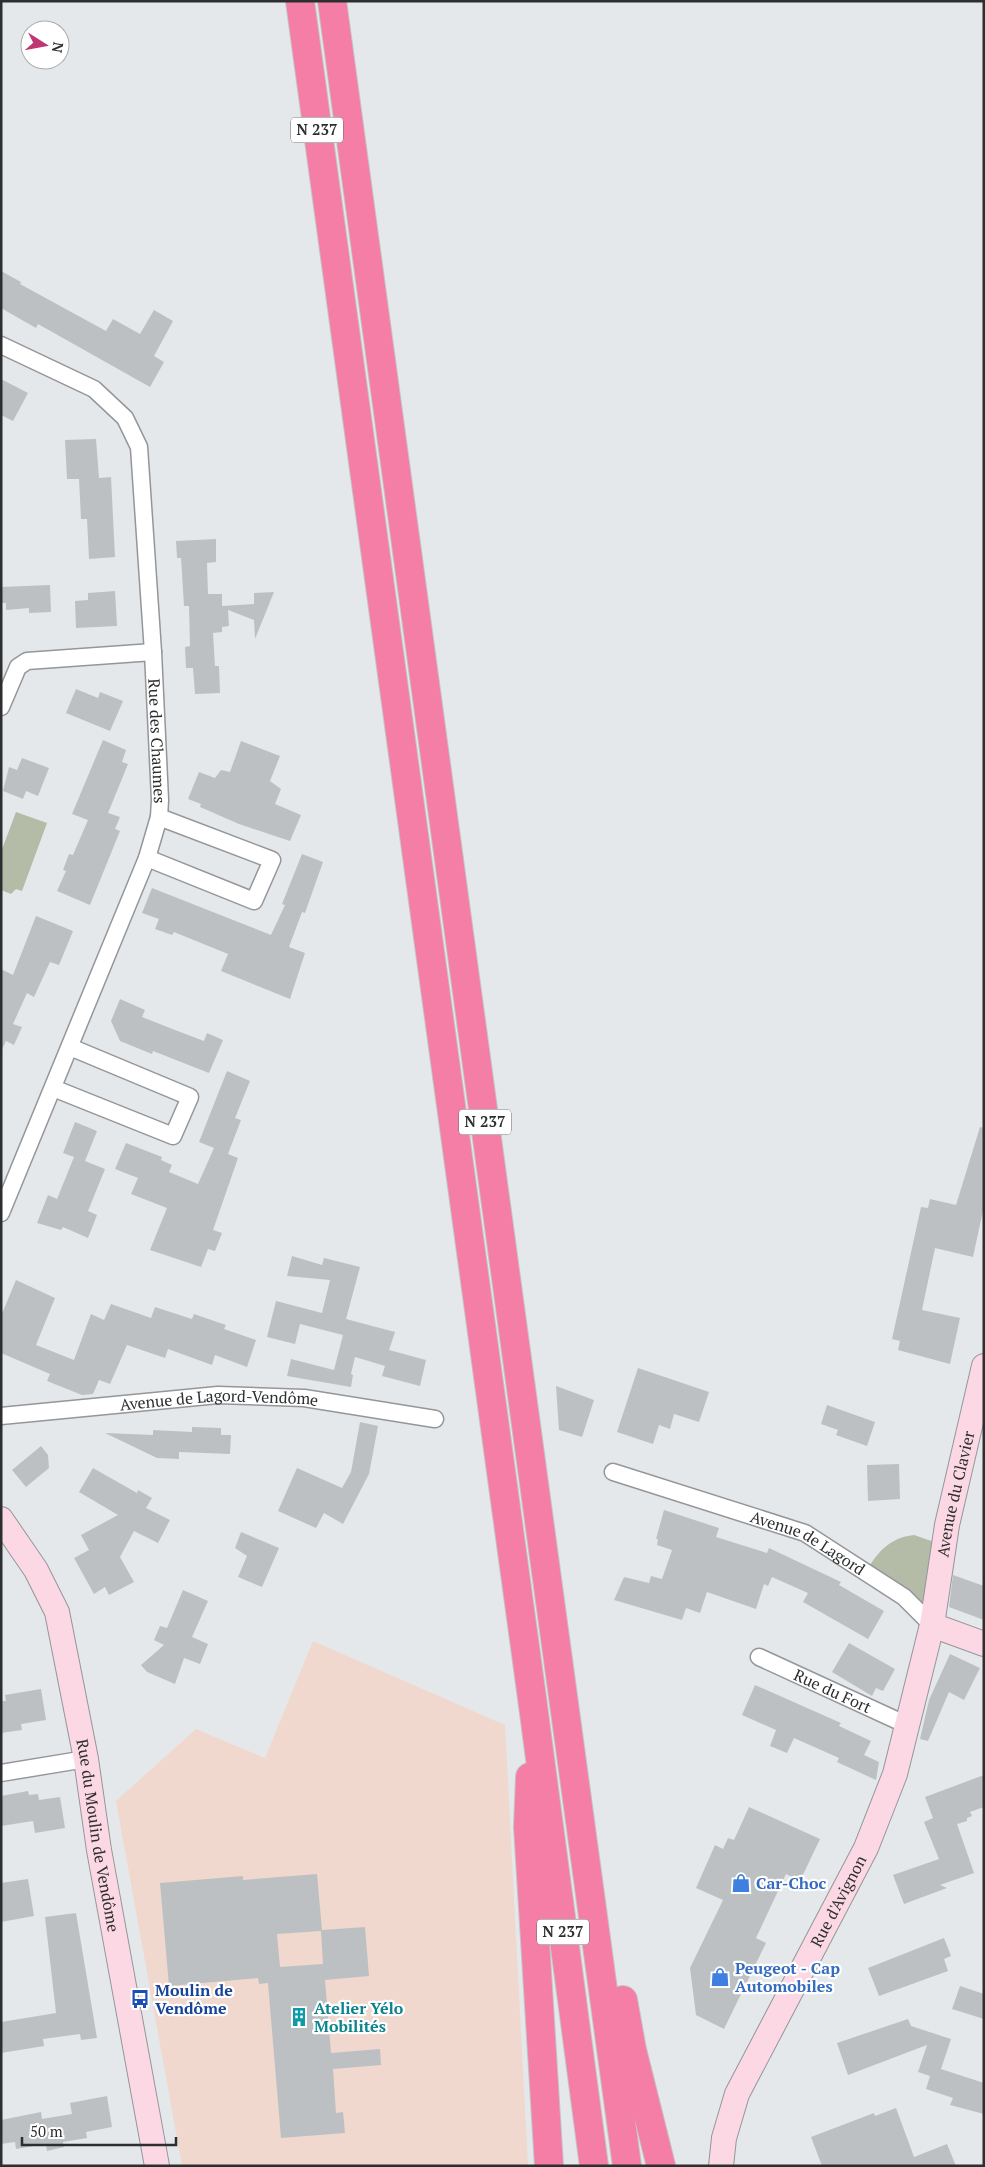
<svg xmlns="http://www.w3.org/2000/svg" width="985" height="2167" font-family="'PT Serif',serif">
  <rect width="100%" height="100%" fill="#e5e8ea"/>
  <polygon fill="#f0d8ce" points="313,1641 505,1725 528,2166 182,2166 116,1801 196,1729 265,1758"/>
  <g fill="#b4bba7">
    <polygon points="16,812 47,823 22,891 16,889 11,894 1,890 1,852"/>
    <path d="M914,1535L943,1545L932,1625L866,1571C879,1551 889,1538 914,1535Z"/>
  </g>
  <g fill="#bdc0c2" fill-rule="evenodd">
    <polygon points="1,271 21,282 20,284 106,331 113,319 140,334 154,310 173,321 154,356 164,362 150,387 38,324 36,328 1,308"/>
    <polygon points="1,379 28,393 13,421 1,415"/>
    <polygon points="96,439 99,478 111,477 115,557 89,559 87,519 81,519 79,479 67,479 65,440"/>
    <polygon points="216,539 216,562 207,563 208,594 222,594 222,606 254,604 254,593 274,592 255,639 254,620 228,610 229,626 222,627 222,632 213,633 215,666 219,666 220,693 195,694 193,668 186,668 185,647 190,646 189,606 184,606 181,558 177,558 176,541"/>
    <polygon points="50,585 51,612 29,613 29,608 6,610 6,603 1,603 1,587"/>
    <polygon points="115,591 117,626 76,628 75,601 88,600 88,593"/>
    <polygon points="76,689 98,698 100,692 123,701 110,731 66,713"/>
    <polygon points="103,740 126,750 122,762 128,764 108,813 120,817 115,829 120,831 90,905 57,891 66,871 63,870 69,854 73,855 88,820 72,814"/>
    <polygon points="241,741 280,756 270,781 281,789 275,804 301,815 290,841 239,824 200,807 201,804 188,799 199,772 215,778 221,770 230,772"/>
    <polygon points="22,758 49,768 38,796 26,791 23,799 3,791 9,767 17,770"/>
    <polygon points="302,854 323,862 305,913 302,912 289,947 305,953 290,999 221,971 228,954 174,932 172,935 155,929 159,919 142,913 152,888 271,935 285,905 282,904"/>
    <polygon points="36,916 73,931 59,965 50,962 34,997 27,993 13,1024 22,1027 14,1045 6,1041 1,1051 1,969 13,975"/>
    <polygon points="120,999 145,1010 142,1017 175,1030 204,1041 207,1033 223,1040 209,1073 153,1051 152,1054 120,1041 111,1021"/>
    <polygon points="227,1071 250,1081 235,1118 241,1120 228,1154 238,1158 213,1230 222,1233 215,1251 208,1249 201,1267 150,1250 167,1208 131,1194 138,1178 115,1169 126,1143 162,1157 161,1160 172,1165 169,1172 198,1184 214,1148 199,1142"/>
    <polygon points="75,1122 97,1131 85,1161 105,1169 88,1211 97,1215 88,1238 63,1227 61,1230 37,1223 48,1195 57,1199 74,1157 63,1153"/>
    <polygon points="980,1127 984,1128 984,1206 973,1257 935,1248 922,1310 960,1318 950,1364 898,1350 900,1341 892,1339 921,1207 928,1208 930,1199 956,1205"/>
    <polygon points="292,1256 322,1265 324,1258 360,1267 346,1319 395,1332 389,1350 426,1360 420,1386 382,1376 385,1366 355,1357 351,1374 353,1375 351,1387 287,1376 291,1359 334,1370 343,1335 300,1324 295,1344 267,1337 276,1301 322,1313 330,1280 287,1276"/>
    <polygon points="16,1280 55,1298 36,1345 74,1360 91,1314 104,1320 111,1304 151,1318 155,1307 192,1319 194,1314 226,1325 224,1329 256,1340 247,1367 215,1355 212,1365 168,1349 165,1358 127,1345 110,1384 99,1380 93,1394 82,1395 47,1381 50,1374 1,1353 1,1316"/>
    <polygon points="638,1368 709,1392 699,1422 674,1414 670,1429 659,1425 653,1444 617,1432"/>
    <polygon points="556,1386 594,1400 582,1437 559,1430"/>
    <polygon points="827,1405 875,1422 867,1446 836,1435 838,1430 821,1424"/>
    <polygon points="360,1422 378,1426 369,1474 343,1524 324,1513 316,1528 278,1511 297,1468 342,1488 351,1472"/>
    <polygon points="192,1427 221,1428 221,1435 231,1435 230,1454 179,1452 179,1459 157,1458 105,1433 153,1435 153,1430 192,1432"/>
    <polygon points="41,1446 48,1455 49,1468 26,1487 12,1470"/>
    <polygon points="899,1464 900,1499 868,1501 867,1465"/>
    <polygon points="93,1468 137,1493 138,1490 152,1498 146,1508 170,1520 158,1543 134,1531 120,1557 134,1582 109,1595 105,1587 94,1594 74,1558 89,1550 81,1535 118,1515 79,1492"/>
    <polygon points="664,1510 719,1528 716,1537 767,1553 769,1548 841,1582 839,1585 884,1611 868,1639 803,1602 808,1593 772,1577 768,1586 764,1584 756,1609 707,1592 700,1613 686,1608 682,1620 614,1600 624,1577 649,1583 651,1576 662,1579 672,1550 657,1545 658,1539 656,1539"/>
    <polygon points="241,1532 279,1548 262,1587 238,1577 247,1556 235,1548"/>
    <polygon points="953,1575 984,1586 984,1620 949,1607"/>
    <polygon points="183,1590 208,1601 192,1637 208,1644 200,1664 184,1658 175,1684 147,1672 141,1665 164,1645 154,1640 160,1626 167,1628"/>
    <polygon points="849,1643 895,1669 883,1691 876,1688 872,1696 832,1672"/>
    <polygon points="950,1654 980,1668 964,1700 949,1692 928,1741 920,1739 929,1700"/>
    <polygon points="755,1685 841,1723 839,1726 871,1741 864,1755 879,1762 876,1780 837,1762 839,1758 794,1738 787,1753 770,1746 776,1730 742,1715"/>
    <polygon points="41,1689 46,1720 21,1724 22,1730 1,1733 1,1701 6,1701 5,1695"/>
    <polygon points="984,1775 984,1807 970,1812 972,1816 967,1818 967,1821 957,1824 974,1873 940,1885 947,1888 904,1904 893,1875 939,1859 924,1822 933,1818 925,1797"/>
    <polygon points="28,1791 29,1795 38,1794 39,1800 60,1797 65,1828 35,1833 33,1821 1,1826 1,1796"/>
    <polygon points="749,1807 820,1839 800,1881 786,1874 756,1938 766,1943 724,2029 696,2015 690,1968 723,1900 696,1888 715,1845 723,1849 728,1838 734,1840"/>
    <path d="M317,1874L322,1930L365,1927L369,1976L325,1980L331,2053L380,2049L381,2065L333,2069L336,2113L343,2112L345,2133L281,2138L268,1983L259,1984L258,1978L169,1986L160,1883L243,1876V1880ZM321,1931L323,1964L280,1967L277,1934Z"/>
    <polygon points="28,1879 34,1916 1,1922 1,1883"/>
    <polygon points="76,1913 97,2038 81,2040 80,2034 43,2039 44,2046 1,2053 1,2022 56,2013 45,1917"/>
    <polygon points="944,1938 951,1956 944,1959 948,1971 879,1996 868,1968"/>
    <polygon points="960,1986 984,1994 984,2019 952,2009"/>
    <polygon points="908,2019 911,2026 951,2039 941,2069 984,2083 984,2114 950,2105 953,2098 926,2089 930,2076 918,2072 927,2045 848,2075 837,2043"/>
    <polygon points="107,2096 112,2127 86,2132 87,2138 63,2142 64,2147 47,2151 46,2144 16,2149 15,2142 1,2144 1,2120 41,2112 42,2119 72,2114 70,2103"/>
    <polygon points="896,2108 914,2157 947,2144 956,2166 822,2166 811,2137 874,2113 875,2116"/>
  </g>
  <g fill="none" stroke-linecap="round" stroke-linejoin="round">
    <g stroke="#949699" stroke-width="19">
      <g id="street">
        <path id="s1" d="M1,345L94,389L125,418L139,447L153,652L160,800L159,817L147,858L1,1213"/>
        <polyline points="1,707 18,667 27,661 153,652"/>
        <polyline points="147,858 254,901 272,860 159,817"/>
        <polyline points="53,1088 173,1136 190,1097 70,1047"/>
        <path id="s2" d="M1,1416L218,1395L304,1398L435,1419"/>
        <path id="s3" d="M613,1472L805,1533L904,1597L932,1625"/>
        <path id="s4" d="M759,1657L907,1725"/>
        <polyline points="1,1773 86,1759"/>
      </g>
    </g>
    <g stroke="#949699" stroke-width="26">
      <g id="secondary">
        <path id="s5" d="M1,1519L36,1570L57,1612L86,1759L99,1850L157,2166"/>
        <polyline points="932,1625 984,1644"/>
        <path id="s6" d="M721,2166L724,2138L737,2094L866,1848L895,1774L932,1625L947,1525L984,1366"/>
      </g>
    </g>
    <g stroke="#c4c4c5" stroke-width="30">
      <g id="highway">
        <polyline points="300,1 532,1698 594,2166"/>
        <polyline points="332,1 627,2166"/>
        <polyline points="530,1777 528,1827 549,2166"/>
        <polyline points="623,2000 632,2050 661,2166"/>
      </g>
    </g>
    <use href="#street" stroke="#fff" stroke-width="16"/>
    <use href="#secondary" stroke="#fcd8e4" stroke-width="24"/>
    <use href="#highway" stroke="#f47ea5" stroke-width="28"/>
  </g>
  <defs>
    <g id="shop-bare" transform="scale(1.5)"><path d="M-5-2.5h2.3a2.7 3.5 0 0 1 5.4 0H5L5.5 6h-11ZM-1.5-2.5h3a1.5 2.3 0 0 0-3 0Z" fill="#3f7fe0" stroke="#fff" stroke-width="2.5" paint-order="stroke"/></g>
    <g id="bus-bare" transform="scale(1.5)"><path d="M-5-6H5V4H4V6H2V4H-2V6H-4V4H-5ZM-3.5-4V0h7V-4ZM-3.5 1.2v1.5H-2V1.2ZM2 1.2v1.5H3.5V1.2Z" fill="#1a4fb4" stroke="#fff" stroke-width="2.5" paint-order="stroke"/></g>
    <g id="building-bare" transform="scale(1.5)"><path d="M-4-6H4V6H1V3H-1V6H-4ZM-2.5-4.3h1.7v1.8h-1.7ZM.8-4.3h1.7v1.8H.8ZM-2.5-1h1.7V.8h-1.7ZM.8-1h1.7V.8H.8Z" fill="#0f9aa8" stroke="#fff" stroke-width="2.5" paint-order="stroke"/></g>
  </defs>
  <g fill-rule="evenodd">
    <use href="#shop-bare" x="741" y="1883"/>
    <use href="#shop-bare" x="720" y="1977"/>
    <use href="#bus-bare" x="140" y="1999"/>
    <use href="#building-bare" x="299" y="2017"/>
  </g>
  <g text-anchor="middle" stroke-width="4.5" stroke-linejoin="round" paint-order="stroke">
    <g fill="#fff" stroke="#6c6d6d" stroke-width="1">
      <rect x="291" y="117.5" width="52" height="25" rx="4"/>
      <rect x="459" y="1109.5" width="52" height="25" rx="4"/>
      <rect x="537" y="1919.5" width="52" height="25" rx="4"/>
    </g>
    <g font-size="15" font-weight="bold" fill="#2d2e2f">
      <text x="317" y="135">N 237</text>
      <text x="485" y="1127">N 237</text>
      <text x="563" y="1937">N 237</text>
    </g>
    <g font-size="16" fill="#2d2e2f" stroke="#fff">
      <text dy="6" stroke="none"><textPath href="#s1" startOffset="472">Rue des Chaumes</textPath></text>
      <text dy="6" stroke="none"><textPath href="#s2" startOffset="219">Avenue de Lagord-Vendôme</textPath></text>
      <text dy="6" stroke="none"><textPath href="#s6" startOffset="718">Avenue du Clavier</textPath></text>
      <text dy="6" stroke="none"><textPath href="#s3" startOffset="208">Avenue de Lagord</textPath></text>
      <text dy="6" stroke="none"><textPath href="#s4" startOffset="81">Rue du Fort</textPath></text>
      <text dy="6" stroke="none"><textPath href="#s5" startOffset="336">Rue du Moulin de Vendôme</textPath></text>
      <text dy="6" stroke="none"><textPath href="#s6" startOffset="292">Rue d'Avignon</textPath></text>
    </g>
    <g font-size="16" font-weight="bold" fill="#366cbe" stroke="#fff" text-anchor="start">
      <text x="756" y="1889">Car-Choc</text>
      <text x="735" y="1974">Peugeot - Cap<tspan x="735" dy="18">Automobiles</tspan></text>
    </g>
    <g font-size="16" font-weight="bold" fill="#164399" stroke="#fff" text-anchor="start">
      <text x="155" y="1996">Moulin de<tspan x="155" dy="18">Vendôme</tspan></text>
    </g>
    <g font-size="16" font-weight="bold" fill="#0d838f" stroke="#fff" text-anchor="start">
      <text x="314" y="2014">Atelier Yélo<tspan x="314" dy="18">Mobilités</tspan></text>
    </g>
  </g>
  <rect width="985" height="2167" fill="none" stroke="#2d2e2f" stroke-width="5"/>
  <g transform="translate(45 45) rotate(101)"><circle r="24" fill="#ffffff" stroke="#ababac"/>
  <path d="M0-4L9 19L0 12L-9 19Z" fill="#bf3672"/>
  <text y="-8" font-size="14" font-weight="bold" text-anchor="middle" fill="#2d2e2f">N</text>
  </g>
  <path d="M22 2137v8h154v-8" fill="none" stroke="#2d2e2f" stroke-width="2.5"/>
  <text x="30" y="2137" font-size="15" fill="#2d2e2f" stroke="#ffffff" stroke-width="4" paint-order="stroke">50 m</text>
</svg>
